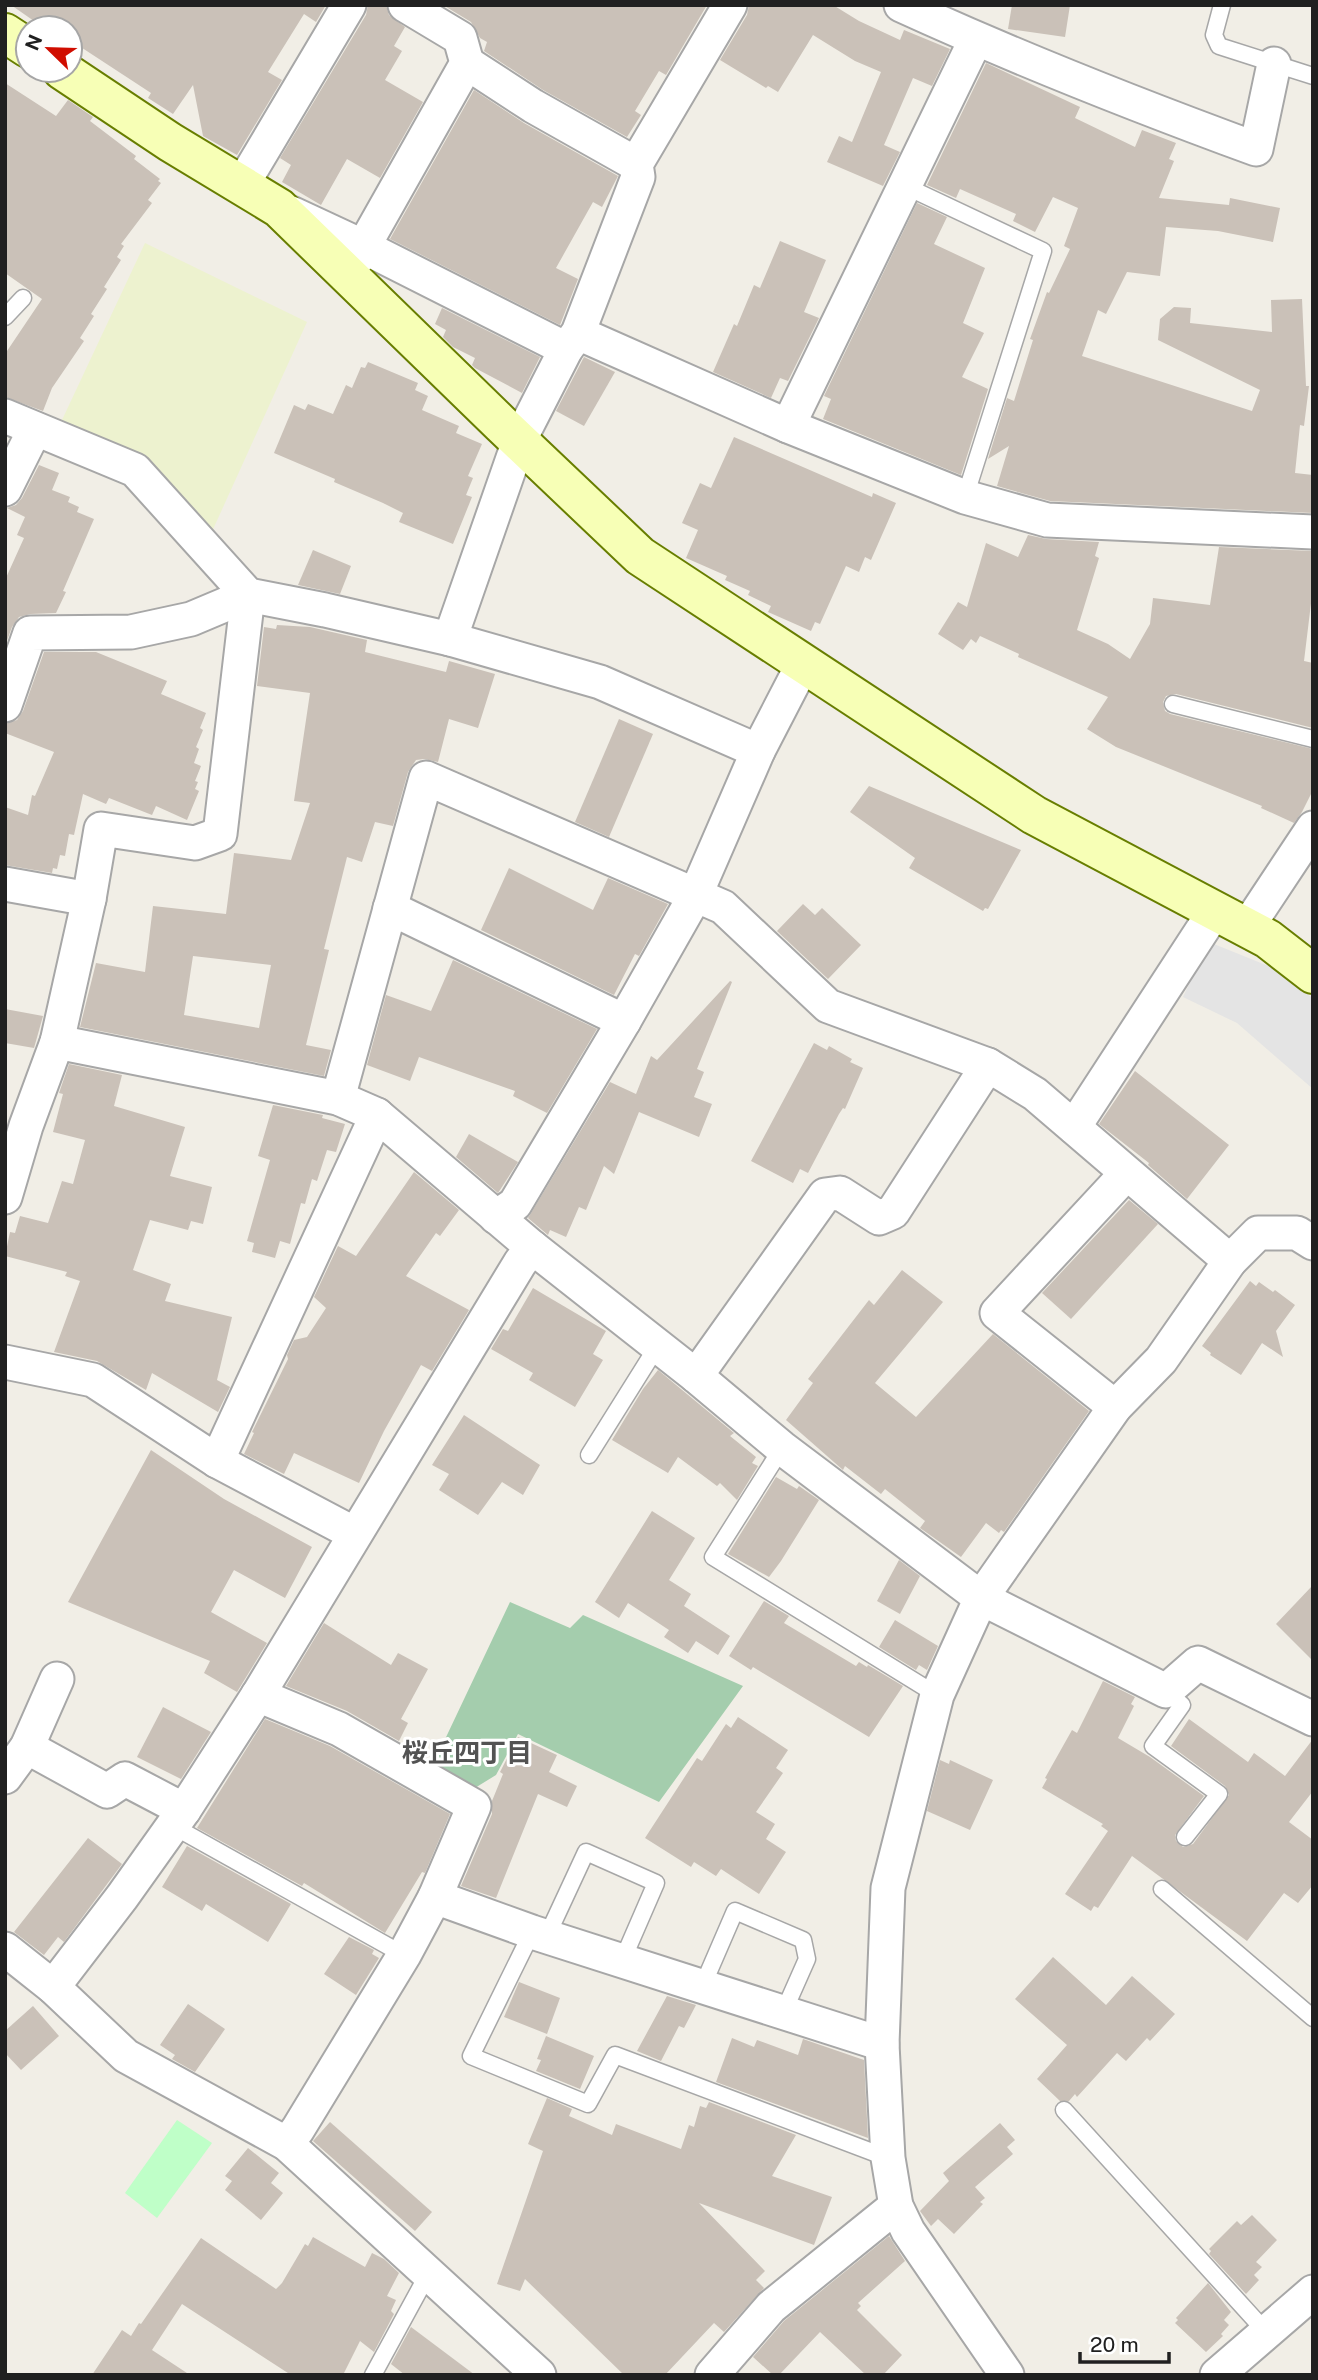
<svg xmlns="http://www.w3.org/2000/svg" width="1318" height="2380" font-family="'Public Sans','Noto Sans JP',sans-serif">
  <rect width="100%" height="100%" fill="#f1eee6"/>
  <polygon fill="#edf2cf" points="145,243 307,322 210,536 144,460 62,420"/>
  <polygon fill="#a4cdad" points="510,1602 570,1628 583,1615 743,1686 659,1802 518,1734 496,1775 470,1791 430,1771"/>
  <polygon fill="#bfffc8" points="177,2120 212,2143 157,2218 125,2193"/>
  <polygon fill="#e4e4e4" points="1209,942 1278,970 1313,999 1313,1089 1237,1023 1183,997"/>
  <g fill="#cac1b8" fill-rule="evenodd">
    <polygon points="11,5 326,5 316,22 304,14 268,72 282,80 237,155 203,136 193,85 173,114 148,98 151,93 70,40 70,28 44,28"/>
    <polygon points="368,5 386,5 389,15 405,27 394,46 402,51 385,80 423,102 380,178 347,159 321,205 282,182 291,165 280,158 366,15"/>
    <polygon points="443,5 707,5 666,75 659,71 635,111 641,115 627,137 543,90 484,51 487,42 480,38 471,22"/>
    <polygon points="749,5 833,5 859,21 900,40 904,30 950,49 932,86 913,78 884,145 900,152 883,186 827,162 839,136 852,142 881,72 855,61 813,35 778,92 768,86 766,88 720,60 747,15"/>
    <polygon points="1012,5 1070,5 1065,37 1008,29"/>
    <polygon points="986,63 1080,107 1075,118 1135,147 1142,130 1176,143 1169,159 1174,161 1159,198 1229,205 1230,198 1280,208 1273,242 1218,231 1166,227 1160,276 1127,272 1106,314 1098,310 1082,356 1252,411 1260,390 1158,340 1160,319 1174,307 1191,308 1190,323 1272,332 1271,300 1302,299 1306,386 1309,386 1304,426 1300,425 1295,473 1313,475 1313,513 1050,501 997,486 1009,446 988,459 1007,398 1014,401 1033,340 1030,339 1047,292 1049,293 1070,249 1064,246 1078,208 1053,197 1035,232 1013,221 1016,214 960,189 956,198 927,185"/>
    <polygon points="5,83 56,116 68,100 93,117 90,121 136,156 134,159 160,179 158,181 161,183 148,200 152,203 121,244 124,246 117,257 121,260 104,287 107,289 91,314 94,316 80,338 84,341 52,388 43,411 5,397 5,354 42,299 5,273"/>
    <polygon points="474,90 524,123 618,176 602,207 593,202 556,268 578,279 560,325 390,239"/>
    <polygon points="917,203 947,217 934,244 985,268 963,323 984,333 962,377 988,389 961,475 823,419 831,399 824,396"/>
    <polygon points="780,241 826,260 804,312 819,318 788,381 780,378 771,398 713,372 734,324 737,326 754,285 760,288"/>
    <polygon points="442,308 540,357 522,393 475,368 472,365 475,358 453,347 443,337 446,330 435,324"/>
    <polygon points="584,357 615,372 584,426 556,411"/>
    <polygon points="368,362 418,383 415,390 428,396 422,410 459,426 456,433 482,444 468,476 473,478 466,495 472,497 453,544 399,522 403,513 383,503 334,482 335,479 274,453 294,405 305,410 308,404 333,414 346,385 352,388 361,367 365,368"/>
    <polygon points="734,437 872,497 873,493 896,503 871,560 865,557 859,572 846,566 820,624 815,622 811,631 768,612 771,606 748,595 750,591 725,580 727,576 686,558 698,530 682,523 700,483 711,488"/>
    <polygon points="39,465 59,473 52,490 70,497 68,502 79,507 77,512 94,519 63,591 66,592 56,613 30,614 19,617 12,627 5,646 5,580 24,538 17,535 25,517 7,508 16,505 22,498"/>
    <polygon points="1028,535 1046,539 1099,542 1095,556 1099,558 1077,630 1108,644 1130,659 1150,624 1153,598 1210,605 1219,547 1313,551 1313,587 1304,661 1313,663 1313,728 1176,694 1166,696 1163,702 1165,711 1170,714 1313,749 1313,790 1302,812 1294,823 1261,808 1262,806 1116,747 1087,729 1108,697 1018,657 1019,654 980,636 976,643 971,639 963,650 938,634 958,602 967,607 986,543 1018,557"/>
    <polygon points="313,550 351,566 340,594 298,585"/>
    <path d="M277,625L310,627L367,640L365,652L446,672L449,661L495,674L478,728L449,719L438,762L424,759L416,760L408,772L393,826L375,822L362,862L347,857L324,949L329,950L306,1045L331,1050L324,1076L80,1027L96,963L145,972L153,906L226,914L234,853L291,860L310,803L294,801L310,693L257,686L264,627L276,629ZM193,956L271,965L259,1028L184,1015Z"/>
    <polygon points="44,652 96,652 167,681 161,694 206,713 200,728 203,730 196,747 199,749 194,763 201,766 195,781 198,782 195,789 199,791 187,820 156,806 152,815 109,798 106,804 83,794 74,835 69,834 65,856 60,855 57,869 53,868 52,873 5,865 5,807 28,815 32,795 35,796 54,752 5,733 5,724 17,720 23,711"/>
    <polygon points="619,719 653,734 609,837 575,822"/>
    <polygon points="869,786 1021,850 988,909 985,908 983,911 909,868 915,858 850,812"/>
    <polygon points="509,868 593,910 608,878 668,904 639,956 635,954 614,995 481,930"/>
    <polygon points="803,904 815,915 822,908 861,945 828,979 777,931"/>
    <polygon points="453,960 597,1029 547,1113 513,1096 515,1091 419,1057 410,1081 367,1065 386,995 431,1011"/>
    <polygon points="730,981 732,982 697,1069 704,1072 694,1097 712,1104 699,1137 639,1112 614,1174 604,1166 586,1210 579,1207 566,1237 550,1230 548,1235 528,1218 610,1082 636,1094 651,1056 657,1060"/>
    <polygon points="5,1009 43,1016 34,1048 5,1043"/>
    <polygon points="814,1043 827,1050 829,1046 852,1059 850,1062 863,1068 845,1109 843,1108 839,1114 808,1173 800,1169 793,1183 751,1161"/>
    <polygon points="69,1064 122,1075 114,1106 185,1127 170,1176 212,1187 203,1224 191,1221 188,1230 150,1220 133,1270 171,1284 165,1301 232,1317 217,1380 230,1387 218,1412 152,1373 146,1390 97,1361 54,1352 80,1281 65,1276 67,1272 5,1256 10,1232 15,1233 20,1216 48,1223 62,1181 73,1184 85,1140 53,1132 63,1094 59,1093"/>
    <polygon points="1135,1071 1229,1145 1187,1199 1148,1165 1149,1163 1099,1124"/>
    <polygon points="273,1105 323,1115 322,1118 345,1124 336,1152 327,1150 317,1181 312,1179 305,1204 301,1203 290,1244 280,1241 275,1258 252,1252 254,1243 247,1241 270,1160 258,1156"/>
    <polygon points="469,1134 518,1162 498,1193 456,1157"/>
    <polygon points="414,1172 459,1210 440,1236 436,1233 406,1276 469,1310 432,1371 421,1365 384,1431 359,1483 294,1453 284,1474 244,1454 254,1433 252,1432 288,1359 287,1355 294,1340 307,1337 326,1308 314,1297 338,1246 356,1256"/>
    <polygon points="1129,1200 1158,1224 1071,1319 1042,1293"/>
    <polygon points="902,1270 943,1302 875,1383 916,1417 993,1334 1089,1411 1004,1532 1001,1530 999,1533 986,1523 961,1557 920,1528 925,1521 885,1489 881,1494 845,1466 843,1470 786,1420 813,1383 808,1379 869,1300 874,1305"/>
    <polygon points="1250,1281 1256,1286 1259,1282 1273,1292 1275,1290 1295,1305 1276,1331 1283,1357 1262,1343 1241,1375 1210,1355 1211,1353 1202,1346"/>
    <polygon points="533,1288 606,1331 593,1354 603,1360 575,1407 529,1380 533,1373 491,1349 503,1329 508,1331"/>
    <polygon points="658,1370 734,1433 730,1436 756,1457 752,1463 758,1466 737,1500 720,1483 717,1486 678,1457 668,1473 612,1440 643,1389"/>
    <polygon points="464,1415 540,1465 523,1495 502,1482 478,1515 439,1490 449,1474 432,1465"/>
    <polygon points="151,1450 224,1499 312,1547 285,1598 234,1570 211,1612 267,1643 237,1692 204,1673 210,1661 68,1602"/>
    <polygon points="776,1477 797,1489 799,1486 819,1500 781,1561 769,1577 728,1554"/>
    <polygon points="652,1511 695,1538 669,1580 691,1594 684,1606 730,1636 718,1655 696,1641 688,1653 664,1637 669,1630 628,1603 619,1618 595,1602"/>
    <polygon points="899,1560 920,1576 900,1614 877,1601"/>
    <polygon points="1313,1585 1313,1661 1276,1624"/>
    <polygon points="764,1601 789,1616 784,1623 856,1666 859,1662 867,1667 868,1665 903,1686 869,1737 753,1667 751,1670 729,1656"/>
    <polygon points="895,1620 938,1646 927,1670 919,1665 916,1670 879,1647"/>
    <polygon points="324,1623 391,1665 398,1653 428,1669 401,1719 408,1723 399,1741 347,1711 286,1686"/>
    <polygon points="1103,1681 1135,1697 1131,1704 1134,1706 1118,1738 1150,1757 1204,1796 1175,1835 1176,1841 1183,1847 1193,1844 1229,1795 1225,1786 1171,1746 1189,1719 1248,1762 1254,1753 1285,1776 1313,1739 1313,1791 1289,1822 1313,1840 1313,1885 1298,1903 1284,1893 1247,1941 1132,1856 1098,1908 1094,1906 1091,1911 1065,1894 1108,1831 1101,1826 1103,1824 1042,1788 1047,1779 1045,1778 1072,1730 1077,1733"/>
    <polygon points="163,1707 211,1732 181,1779 137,1757"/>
    <polygon points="738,1717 788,1750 776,1768 783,1773 756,1812 775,1824 766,1839 786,1852 759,1894 721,1869 716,1876 694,1862 691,1867 645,1838 697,1758 702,1761 726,1724 731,1728"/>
    <polygon points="265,1719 330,1746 450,1814 425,1873 422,1872 385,1933 304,1883 302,1886 197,1828"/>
    <polygon points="518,1737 557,1755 549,1772 577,1786 567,1807 538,1794 496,1898 461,1886 492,1814 492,1801 503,1774 500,1772"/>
    <polygon points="940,1760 949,1764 950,1760 993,1780 970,1830 927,1811"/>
    <polygon points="88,1838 122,1864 64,1942 58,1937 44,1955 14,1932"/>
    <polygon points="187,1846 291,1904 268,1942 206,1904 202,1911 162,1887"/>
    <polygon points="349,1937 374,1950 372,1954 379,1958 356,1995 324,1974"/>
    <polygon points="1053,1957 1106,2005 1132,1976 1175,2014 1150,2041 1147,2038 1126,2061 1117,2053 1077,2097 1075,2094 1069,2101 1060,2101 1037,2079 1067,2045 1015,1999"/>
    <polygon points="519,1982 560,1998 547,2034 504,2017"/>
    <polygon points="667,1996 696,2005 684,2028 679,2026 661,2061 637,2051"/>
    <polygon points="188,2004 225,2029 195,2072 172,2059 175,2055 160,2045"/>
    <polygon points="33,2006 59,2036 21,2070 5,2053 5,2031"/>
    <polygon points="546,2036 594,2056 580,2089 536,2071 541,2060 537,2059"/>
    <polygon points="732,2038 754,2047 757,2040 798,2055 803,2039 864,2060 868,2138 716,2082"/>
    <polygon points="547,2098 572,2109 569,2116 612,2135 616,2124 681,2149 689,2125 694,2127 700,2106 706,2108 709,2102 796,2135 772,2176 832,2197 814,2245 699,2203 765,2271 756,2280 764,2288 724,2332 714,2323 665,2375 624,2375 525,2279 520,2291 497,2284 543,2151 528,2144"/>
    <polygon points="330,2122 432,2212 415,2231 313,2141"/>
    <polygon points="1000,2123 1015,2140 1007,2147 1013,2154 975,2187 985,2198 980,2202 983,2204 954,2234 938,2219 931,2226 920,2211 949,2181 943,2173"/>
    <polygon points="248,2148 279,2173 271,2183 283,2193 261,2220 225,2190 232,2181 225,2176"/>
    <polygon points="1252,2215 1277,2240 1256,2262 1262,2267 1254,2275 1259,2280 1246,2294 1209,2254 1211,2251 1209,2249 1237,2221 1241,2225"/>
    <polygon points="889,2236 905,2261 858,2303 861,2306 857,2310 902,2355 883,2375 866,2375 820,2332 779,2375 773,2375 753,2357 784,2321"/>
    <polygon points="313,2237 365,2267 372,2253 384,2259 399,2273 387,2296 396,2300 391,2311 394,2314 374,2352 360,2341 343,2375 291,2375 182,2304 152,2350 190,2375 92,2375 122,2330 131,2336 139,2323 141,2324 201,2238 276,2289 282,2283 305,2244 308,2246"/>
    <polygon points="1208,2283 1231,2312 1224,2320 1229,2325 1221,2334 1223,2336 1206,2352 1175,2323 1178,2320 1176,2318"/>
    <polygon points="411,2327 475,2375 405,2375 391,2364"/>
  </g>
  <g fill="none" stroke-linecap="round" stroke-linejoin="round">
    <g stroke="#a7a7a7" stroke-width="19">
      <g id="lane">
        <polyline points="1222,5 1214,35 1219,46 1313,76"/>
        <polyline points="905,186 1043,251 965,497"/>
        <polyline points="5,317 23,298"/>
        <polyline points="1173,704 1313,739"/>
        <polyline points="782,1448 713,1557 937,1695"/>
        <polyline points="589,1455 658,1345"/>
        <polyline points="1166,1691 1182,1705 1153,1746 1219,1794 1185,1837"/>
        <polyline points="173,1826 404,1955"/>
        <polyline points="1162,1889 1313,2018"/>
        <polyline points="532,1932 471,2056 588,2104 615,2055 888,2158"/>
        <polyline points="547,1936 586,1852 656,1883 623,1959"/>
        <polyline points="703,1985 735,1911 803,1940 807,1959 784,2011"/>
        <polyline points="1064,2110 1267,2333"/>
        <polyline points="373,2375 428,2274"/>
      </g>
    </g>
    <g stroke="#a7a7a7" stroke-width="37">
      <g id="street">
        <path d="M901,5C1017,58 1136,105 1256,149L1274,64"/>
        <polyline points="467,63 533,106 636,164"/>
        <polyline points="242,185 349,5"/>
        <polyline points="291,213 364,247 566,349"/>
        <polyline points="348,274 467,63 460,38 405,5"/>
        <polyline points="578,333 788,426 965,497 1047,520 1313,532"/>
        <polyline points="5,416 135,470 248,595 325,610 450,639 600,682 758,751"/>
        <polyline points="788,426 976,39"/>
        <polyline points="5,489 35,429"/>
        <polyline points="450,639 519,441 566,349 578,333 638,177 636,164 730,5"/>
        <polyline points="5,705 30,633 131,632 191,619 248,595"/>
        <polyline points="5,884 89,899"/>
        <polyline points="390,908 624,1021"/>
        <polyline points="1246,929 1313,828"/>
        <polyline points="57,1042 338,1098 377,1115 532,1247 696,1376 782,1448 981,1598 1166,1691 1198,1663 1313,1719"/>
        <polyline points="338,1098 426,778 723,907 828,1006 988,1065 1035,1094 1230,1261"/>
        <polyline points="1074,1127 1214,912"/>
        <polyline points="5,1197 26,1126 57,1042 89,899 101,829 195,843 220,834 248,595"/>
        <polyline points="496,1217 515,1204 624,1021 695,896 758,751 803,664"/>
        <polyline points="5,1362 93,1380 217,1461 355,1534"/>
        <polyline points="696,1376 825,1195 840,1193 879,1218 893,1212 988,1065"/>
        <polyline points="1115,1407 997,1313 1126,1174"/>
        <polyline points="217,1461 377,1115"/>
        <polyline points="258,1695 339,1729 474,1806 435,1897 404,1955 298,2129 287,2144"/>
        <polyline points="27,1747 107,1791 125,1779 184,1810"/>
        <polyline points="5,1777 27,1747 57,1679"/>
        <polyline points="435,1897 532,1932 882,2044"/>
        <polyline points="5,1949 53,1987 126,2056 287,2144 539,2375"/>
        <polyline points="53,1987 122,1897 184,1810 258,1695 520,1263 532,1247"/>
        <polyline points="712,2375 771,2307 896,2206"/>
        <polyline points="1007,2375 908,2231 896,2206 888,2158 882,2044 888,1888 937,1695 981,1598 1115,1407 1161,1360 1230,1261 1258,1233 1297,1233 1313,1243"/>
        <polyline points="1217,2375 1313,2292"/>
      </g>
    </g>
    <g stroke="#687e00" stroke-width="42">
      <g id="secondary">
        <polyline points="5,33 28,48"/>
        <polyline points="62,70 170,142 279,208 501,424 640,556 1034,815 1268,939 1313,974"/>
      </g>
    </g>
    <use href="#lane" stroke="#fff" stroke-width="16"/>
    <use href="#street" stroke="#fff" stroke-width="33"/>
    <use href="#secondary" stroke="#f7ffb6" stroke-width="38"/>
  </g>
  <g text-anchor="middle" stroke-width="6" stroke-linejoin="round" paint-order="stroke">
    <g font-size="26" font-weight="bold" fill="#535353" stroke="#fff">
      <text x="467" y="1762">桜丘四丁目</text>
    </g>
  </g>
  <rect width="1318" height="2380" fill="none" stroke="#202020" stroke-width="14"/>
  <g transform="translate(49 49) rotate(293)"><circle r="33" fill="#ffffff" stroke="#a6a6a6" stroke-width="2"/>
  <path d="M0-5L12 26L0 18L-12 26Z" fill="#d00d00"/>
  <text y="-10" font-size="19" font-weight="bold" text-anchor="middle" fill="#202020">N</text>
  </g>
  <path d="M1080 2352v10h89v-10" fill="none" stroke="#202020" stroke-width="3.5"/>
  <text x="1090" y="2352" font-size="21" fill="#202020" stroke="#ffffff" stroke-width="5" paint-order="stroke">20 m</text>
</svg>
